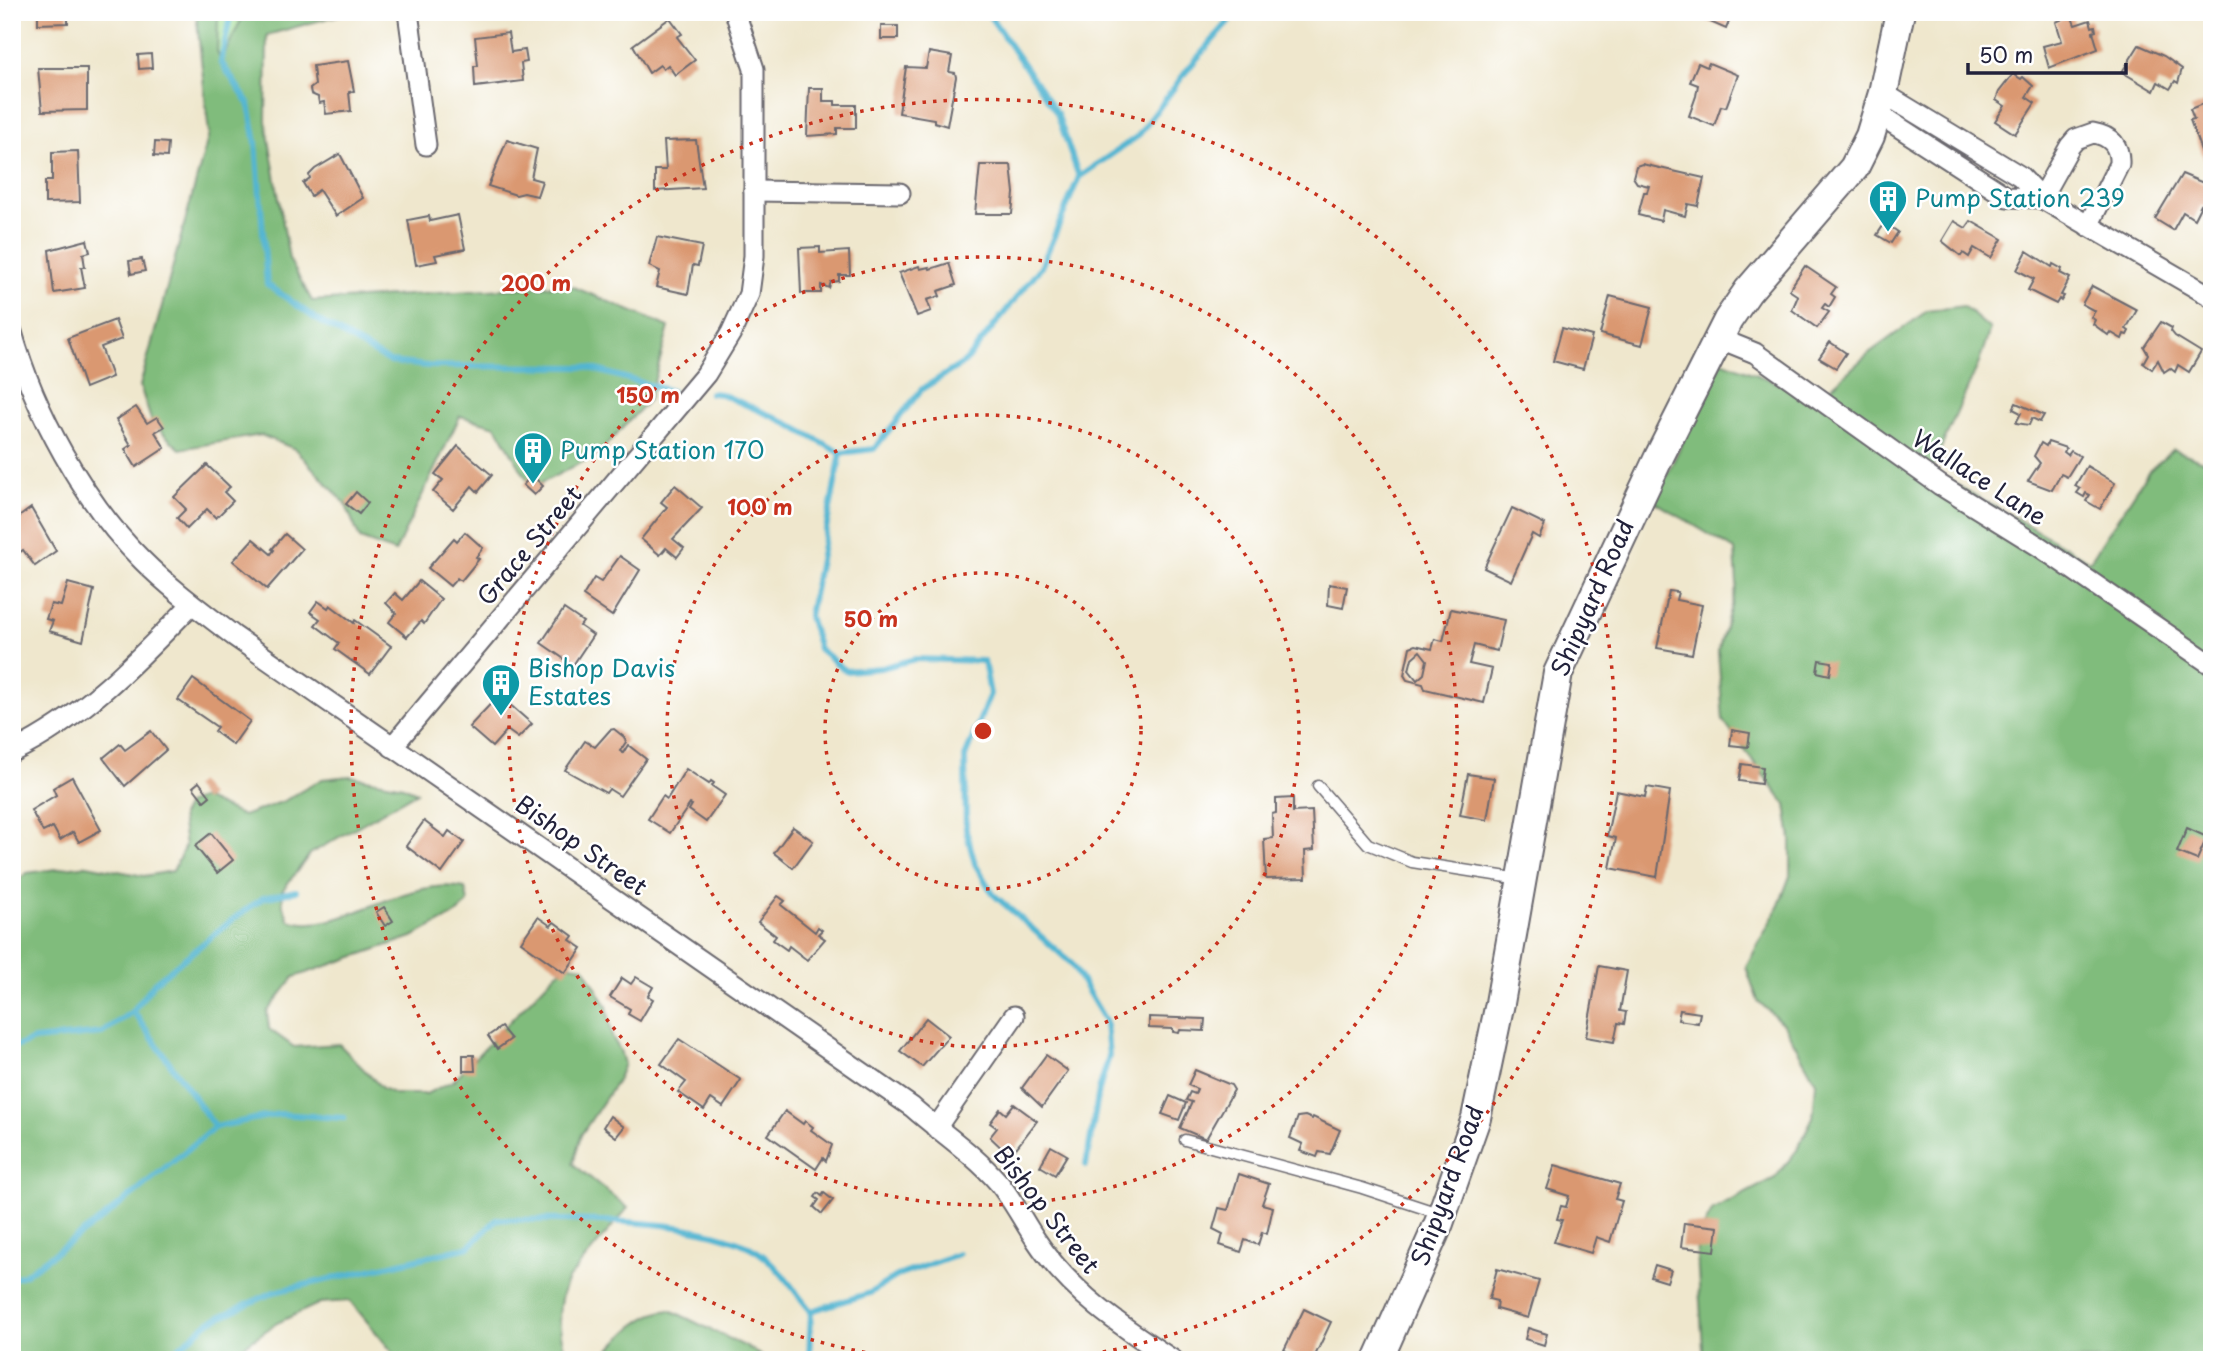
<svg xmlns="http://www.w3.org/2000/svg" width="2224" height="1372" font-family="'Playpen Sans',sans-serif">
  <rect width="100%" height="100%" fill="#fff"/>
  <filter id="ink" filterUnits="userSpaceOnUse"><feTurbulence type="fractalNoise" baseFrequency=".0143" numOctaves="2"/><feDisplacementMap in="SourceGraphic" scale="14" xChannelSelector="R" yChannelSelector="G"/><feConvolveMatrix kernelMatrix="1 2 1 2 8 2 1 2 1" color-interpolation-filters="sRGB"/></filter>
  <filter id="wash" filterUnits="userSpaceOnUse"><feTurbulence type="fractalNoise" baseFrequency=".00686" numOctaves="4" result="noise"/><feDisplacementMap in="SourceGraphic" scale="28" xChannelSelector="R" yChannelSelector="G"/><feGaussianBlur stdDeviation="1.57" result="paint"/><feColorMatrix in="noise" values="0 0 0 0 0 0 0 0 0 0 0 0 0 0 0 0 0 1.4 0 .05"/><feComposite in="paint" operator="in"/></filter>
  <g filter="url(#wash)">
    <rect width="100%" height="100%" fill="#efe7cd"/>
    <polygon fill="#a1dd91" stroke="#628066" stroke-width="2" points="218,12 245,12 221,62 217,51"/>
    <g fill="#80bc7b" stroke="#516f5b" stroke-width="2">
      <polygon points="196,12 218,12 217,51 221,61 245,12 350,12 267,35 266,121 289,259 312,301 569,285 669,327 649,400 598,454 532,488 496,426 460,416 395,552 360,539 345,503 295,449 261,435 180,449 152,423 140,386 209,134"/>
      <polygon points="1963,306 1990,329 1979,363 1931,470 2090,561 2148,472 2173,449 2212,465 2212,1360 1707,1360 1703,1349 1696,1240 1713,1210 1775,1178 1797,1150 1813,1117 1816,1082 1784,1025 1758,1001 1746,967 1779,905 1791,873 1791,839 1786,805 1723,721 1718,651 1737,585 1735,550 1654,501 1722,361 1818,399 1869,353 1927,311"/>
      <path d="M350,776L403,786L417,792L310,854L282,891L283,906L289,920C337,938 403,875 465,888L468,902L458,913L412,937L294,977L267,1012L269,1029L294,1047L339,1044L382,1088L395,1094H426L453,1081L557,972L570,965L584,967L607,1006L612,1037L620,1050L624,1064L617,1081L581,1135L573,1164L628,1208L568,1279C554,1307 559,1331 567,1360H399L350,1301L320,1303L277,1323L223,1360H12V884L27,873L87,865L144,876L173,871L185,846L181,816L188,803L203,798L243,816L284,801L322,779Z"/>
      <path d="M670,1310L753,1350L766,1360H600C618,1340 641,1312 670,1310Z"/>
    </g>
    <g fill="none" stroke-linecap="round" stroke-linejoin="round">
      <g stroke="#53b5d1" stroke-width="6">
        <polyline points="231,12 221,62 249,104 256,143 267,284 316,319 390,362 428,366 586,367 671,391"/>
        <polyline points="987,12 1057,113 1079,177"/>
        <polyline points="711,393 721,394 781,420 841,453 874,449 922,389 965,362 1041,267 1079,177 1138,136 1188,69 1237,12"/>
        <polyline points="841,453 809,616 819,649 846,671 881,668 915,659 984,661 990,694 965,757 966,830 975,864 993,894 1071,963 1106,1022 1109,1056 1099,1090 1086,1165"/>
        <polyline points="133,1011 215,1127"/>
        <polyline points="12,1048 34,1040 102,1033 133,1011 155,982 236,917 263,898 296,891"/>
        <polyline points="12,1279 24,1275 106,1216 215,1127 279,1114 344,1118"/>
        <polyline points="811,1311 870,1293 897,1276 958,1254"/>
        <path d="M164,1360L209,1322L274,1292L469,1247L497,1219C566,1222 714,1213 766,1258C783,1272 796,1294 811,1311L809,1360"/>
      </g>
    </g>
    <g id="blocks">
      <g fill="#da9871" fill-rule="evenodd">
        <polygon points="38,12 68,12 68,23 38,24"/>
        <polygon points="1703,12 1733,12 1726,29 1701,18"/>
        <polygon points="2071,15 2075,25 2090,20 2092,27 2095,26 2096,31 2093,32 2098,49 2049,68 2043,46 2062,41 2056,22"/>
        <polygon points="670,18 682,34 677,37 695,60 675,75 668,65 663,69 660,65 649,73 633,45"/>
        <rect x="881" y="26" width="17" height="13"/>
        <polygon points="508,33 511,52 525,50 527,62 521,63 523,81 475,87 474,66 478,66 475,37"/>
        <polygon points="2139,45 2164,56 2182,69 2178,83 2175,81 2170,89 2158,82 2154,91 2122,72"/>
        <polygon points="929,52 952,56 949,72 955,73 956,77 947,126 934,122 934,119 899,113 906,67 926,68"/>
        <polygon points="151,54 152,68 139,69 138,55"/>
        <polygon points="348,61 354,91 349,92 351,111 326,114 324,102 319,103 318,97 311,94 310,89 315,85 313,66"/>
        <polygon points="1698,63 1707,67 1709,63 1738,75 1726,107 1721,106 1714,126 1689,116 1696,96 1698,85 1690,82"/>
        <polygon points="38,68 87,68 87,110 42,111"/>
        <polygon points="2013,74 2021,79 2023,77 2033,86 2026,97 2035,103 2015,134 1995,121 2005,106 1996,100 1999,92"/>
        <polygon points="809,88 823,88 823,101 835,101 835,105 856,105 856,128 837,128 837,134 807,136"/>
        <polygon points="2212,100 2212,155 2204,159 2190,120 2194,119 2190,109"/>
        <polygon points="507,140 537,149 531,178 542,181 537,196 524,193 516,195 488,186"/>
        <polygon points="696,140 703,188 655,191 655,170 666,170 664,141"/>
        <polygon points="155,142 168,143 167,157 154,156"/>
        <polygon points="78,151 80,202 45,203 45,181 52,181 52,152"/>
        <polygon points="340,154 363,198 336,216 319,190 311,196 303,183 310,178 309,175 315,169"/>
        <polygon points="1642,164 1704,178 1698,206 1688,204 1685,216 1663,210 1661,221 1638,215 1644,192 1647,192 1649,186 1637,183 1633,177 1636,166"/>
        <polygon points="980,165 1011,165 1014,193 1012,214 975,214"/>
        <polygon points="2182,174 2206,184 2205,187 2212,191 2212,208 2210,210 2201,205 2194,219 2183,212 2173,230 2155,219"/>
        <polygon points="458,215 465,249 435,255 437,261 416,265 408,220 429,216 430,221"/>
        <polygon points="1954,221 1966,228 1971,221 2002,239 1991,258 1974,248 1969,257 1963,253 1961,256 1942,241"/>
        <polygon points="1885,223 1898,232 1891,243 1877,235"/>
        <polygon points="657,237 702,246 698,266 693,265 688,294 656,287 660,271 649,266"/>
        <polygon points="87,240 90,252 83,254 85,267 81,267 85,288 54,293 49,250"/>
        <polygon points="820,247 820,253 849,251 850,275 839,275 839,281 831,282 829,288 821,285 821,293 801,293 799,248"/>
        <polygon points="2027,251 2052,267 2053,264 2062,269 2060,273 2070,278 2061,295 2064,296 2061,301 2059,299 2056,304 2028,290 2034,279 2017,270"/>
        <polygon points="142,259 145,271 131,274 129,261"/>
        <polygon points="949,263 956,285 938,291 940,296 927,300 931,311 917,316 899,273 919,266 920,269 929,267 930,269"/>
        <polygon points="1805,266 1836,287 1831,294 1835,297 1829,307 1825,304 1822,308 1829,312 1817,328 1792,310 1798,296 1789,290"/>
        <polygon points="2092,286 2137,310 2126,329 2129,331 2127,335 2124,334 2122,339 2110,332 2108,335 2093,324 2095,320 2091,317 2095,311 2082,304"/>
        <polygon points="1610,296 1652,307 1642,345 1600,334"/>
        <polygon points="115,320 122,339 101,347 112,377 85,388 68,338"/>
        <polygon points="2161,322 2172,328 2171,331 2175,336 2201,352 2189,372 2178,365 2175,372 2170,368 2164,372 2158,360 2152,369 2143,363 2148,354 2144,347"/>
        <polygon points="1562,328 1592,336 1583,369 1553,361"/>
        <polygon points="1830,342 1846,353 1836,368 1819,358"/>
        <polygon points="2016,403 2044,415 2040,422 2032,418 2029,425 2016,423 2021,413 2013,409"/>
        <polygon points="136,407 147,423 157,417 164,427 155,432 165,448 136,467 125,449 131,445 116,420"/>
        <polygon points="2048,442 2066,448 2064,452 2068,455 2071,451 2080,456 2067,477 2061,474 2052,490 2028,481 2040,463 2034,456 2041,443 2046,446"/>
        <polygon points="458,446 492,475 478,492 472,486 453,509 433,492 443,480 435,474"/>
        <polygon points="207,465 230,487 224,492 233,501 216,518 207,509 187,529 177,518 186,509 174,497"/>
        <polygon points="2087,466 2115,483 2100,509 2086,501 2090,495 2086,493 2084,497 2077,493 2080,489 2075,486"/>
        <polygon points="532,475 543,486 534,495 523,485"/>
        <polygon points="675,485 702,508 673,539 684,548 677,557 666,548 660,555 641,539 667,507 661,502"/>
        <polygon points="356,492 368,503 359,514 346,504"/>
        <polygon points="31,508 56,551 35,566 23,550 12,558 12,522"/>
        <polygon points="1512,508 1545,524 1539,538 1532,534 1511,581 1484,568"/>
        <polygon points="465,532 483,548 476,557 479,559 461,581 457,578 450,586 428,568 454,538 457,541"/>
        <polygon points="285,534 302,549 267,589 233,561 253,539 271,554 274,550 272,549"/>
        <polygon points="620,556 640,570 612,616 583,596 594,578 601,582"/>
        <polygon points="419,581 441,599 424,624 421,621 407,637 389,622 396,613 386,603 395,593 403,600"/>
        <polygon points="68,583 94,590 83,641 49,631 53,621 46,619 51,604 61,606"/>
        <polygon points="1329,584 1347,587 1343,608 1328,605"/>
        <polygon points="1669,591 1678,592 1676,600 1702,605 1692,654 1657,648"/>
        <polygon points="318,601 328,608 330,605 354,623 355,620 391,646 370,674 335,649 339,643 315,625 320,619 310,612"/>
        <polygon points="564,609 583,622 580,626 593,635 573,665 541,643"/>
        <path d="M1451,609L1504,620L1497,651L1474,645L1469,664L1492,669L1484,703L1425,689L1423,684L1407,680L1404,675L1410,647L1415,645L1432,649L1435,639L1443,641ZM1420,651L1427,660L1424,674L1417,680L1409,670L1412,658Z"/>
        <polygon points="1819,660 1832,662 1830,675 1817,672"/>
        <polygon points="193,679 250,721 233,745 214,731 217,727 178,700"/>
        <polygon points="499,695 532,724 518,738 507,730 492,747 469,727"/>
        <polygon points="614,729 624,737 626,742 620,751 623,753 628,745 646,759 620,796 609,789 606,793 565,770 585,741 595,747 610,730"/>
        <polygon points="1732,730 1750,733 1748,747 1730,745"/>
        <polygon points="151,731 166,750 125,786 103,758 120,744 125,750"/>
        <polygon points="1742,764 1763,767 1761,784 1739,781"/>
        <polygon points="686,769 709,784 711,781 714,783 712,786 725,795 706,822 689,810 692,805 690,804 670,833 648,819 663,796 667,799"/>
        <polygon points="1468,774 1494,778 1487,820 1460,815"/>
        <polygon points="72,777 101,830 79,842 73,832 60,840 53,827 43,832 31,810 56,795 53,788"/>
        <polygon points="199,782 210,796 204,801 193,787"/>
        <polygon points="1647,787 1670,791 1657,877 1610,868 1616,838 1607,836 1616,791 1645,797"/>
        <polygon points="1293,798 1293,812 1312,811 1314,850 1305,851 1306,878 1266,879 1264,839 1273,838 1272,814 1276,813 1276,799"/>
        <polygon points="424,821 445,837 449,831 464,842 442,873 406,846"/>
        <polygon points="793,827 813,841 793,868 774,853"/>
        <polygon points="2187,828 2207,837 2197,860 2177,852"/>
        <polygon points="211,833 233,860 217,873 195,846"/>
        <polygon points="778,896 785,901 781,905 815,932 818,927 822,930 818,934 825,939 807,960 789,946 787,950 773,940 776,936 758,922"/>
        <polygon points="384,907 393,921 385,926 376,912"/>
        <polygon points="538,917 551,926 554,922 573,936 570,940 582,948 565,973 521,942"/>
        <polygon points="1599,966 1627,971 1620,1011 1626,1012 1624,1024 1618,1023 1614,1042 1586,1037"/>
        <polygon points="636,977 653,987 648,996 653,999 640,1021 628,1014 630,1009 610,997 622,978 631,984"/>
        <polygon points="1680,1010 1700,1013 1698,1023 1678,1020"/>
        <polygon points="1149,1017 1205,1019 1204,1031 1180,1030 1179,1033 1173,1032 1173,1029 1149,1028"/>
        <polygon points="926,1018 949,1036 922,1067 900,1051"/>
        <polygon points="501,1027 511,1039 497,1049 488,1036"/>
        <polygon points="679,1039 741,1080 723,1107 711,1099 704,1110 678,1092 686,1082 661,1064"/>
        <polygon points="463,1055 474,1055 475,1071 463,1071"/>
        <polygon points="1046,1055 1068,1071 1042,1107 1022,1088"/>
        <polygon points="1195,1070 1231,1085 1234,1090 1206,1139 1180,1128 1192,1102 1186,1100 1190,1092 1195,1094 1197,1089 1188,1085"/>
        <polygon points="1170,1096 1186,1103 1179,1120 1162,1114"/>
        <polygon points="1014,1104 1037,1121 1010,1156 990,1137 997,1128 990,1123 1000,1109 1006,1114"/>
        <polygon points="785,1111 803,1124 805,1121 813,1127 811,1130 832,1145 826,1161 823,1158 816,1169 768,1135"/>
        <polygon points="610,1116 624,1127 616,1137 603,1127"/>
        <polygon points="1305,1116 1312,1119 1313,1117 1340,1130 1330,1154 1319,1152 1317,1157 1300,1151 1303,1144 1290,1138 1298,1117"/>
        <polygon points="1051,1146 1067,1155 1055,1175 1040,1166"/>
        <polygon points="1555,1165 1620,1184 1615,1199 1622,1201 1610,1242 1596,1237 1591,1253 1554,1242 1562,1220 1557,1219 1561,1206 1566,1207 1569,1196 1547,1189"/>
        <polygon points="1239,1174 1269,1184 1262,1204 1273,1207 1267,1234 1262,1232 1258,1245 1245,1240 1241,1252 1220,1245 1223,1234 1213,1229 1219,1208 1228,1210"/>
        <polygon points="818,1193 822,1196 824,1193 833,1200 822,1214 814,1207 819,1200 815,1197"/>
        <polygon points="1684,1223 1718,1227 1715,1251 1681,1247"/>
        <polygon points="1655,1265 1671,1270 1667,1282 1651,1277"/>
        <polygon points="1497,1269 1539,1281 1528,1318 1496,1309 1497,1301 1489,1299"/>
        <polygon points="1304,1309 1331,1322 1313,1360 1303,1360 1284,1350"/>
        <polygon points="1528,1328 1547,1334 1544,1345 1525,1339"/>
      </g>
    </g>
  </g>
  <g filter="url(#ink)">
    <use href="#blocks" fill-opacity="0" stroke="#6a676e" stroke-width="2"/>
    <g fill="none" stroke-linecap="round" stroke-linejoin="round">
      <g stroke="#6a676e" stroke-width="13">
        <g id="lane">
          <polyline points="1318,786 1368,844 1412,862 1520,879"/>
          <polyline points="1185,1140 1362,1188 1441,1214"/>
        </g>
      </g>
      <g stroke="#6a676e" stroke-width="23">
        <g id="street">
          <polyline points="408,12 426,145"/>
          <polyline points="1877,113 2007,197 2041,198 2020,176 1883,93"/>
          <polyline points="754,191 900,193"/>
          <path d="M2088,226L2119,164C2120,146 2111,136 2093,133L2076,139L2070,146L2041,198L2212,297"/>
          <path d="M12,332C34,411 84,503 143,561C171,589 203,612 234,636L912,1107C940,1132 973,1153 998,1182C1013,1200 1023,1221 1036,1240C1071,1293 1121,1326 1173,1360"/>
          <polyline points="1718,338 1755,353 1940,485 2040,547 2212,665"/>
          <polyline points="392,747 706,374 731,333 749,294 754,256 754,69 735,12"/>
          <path d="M12,752C84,717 137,661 192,604"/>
          <polyline points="936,1128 1014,1016"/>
        </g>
      </g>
      <g stroke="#6a676e" stroke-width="32">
        <polyline id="secondary" points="1378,1360 1439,1223 1476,1118 1500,1003 1558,673 1660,455 1728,320 1748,291 1854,168 1870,136 1883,93 1900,12"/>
      </g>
      <use href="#lane" stroke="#fff" stroke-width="10"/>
      <use href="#street" stroke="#fff" stroke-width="19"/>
      <use href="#secondary" stroke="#fff" stroke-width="28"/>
    </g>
  </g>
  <g fill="none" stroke="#c8321e" stroke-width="3.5" stroke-dasharray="3.5 7">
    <circle cx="983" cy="731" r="158"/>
    <circle cx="983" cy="731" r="316"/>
    <circle cx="983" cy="731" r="474"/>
    <path d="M917 1360A632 632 0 1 1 1049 1360"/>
  </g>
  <defs>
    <g id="building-pin" transform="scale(2.0125)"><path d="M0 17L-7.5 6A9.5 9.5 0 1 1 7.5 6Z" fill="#0f9aa8" stroke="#fff"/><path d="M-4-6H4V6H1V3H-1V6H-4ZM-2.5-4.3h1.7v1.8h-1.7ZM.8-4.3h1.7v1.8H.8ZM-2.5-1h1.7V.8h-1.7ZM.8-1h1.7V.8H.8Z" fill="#fff"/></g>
  </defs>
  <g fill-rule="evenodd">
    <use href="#building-pin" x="1888" y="199"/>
    <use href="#building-pin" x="533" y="451"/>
    <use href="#building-pin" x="501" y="683"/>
  </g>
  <g text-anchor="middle" stroke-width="5" stroke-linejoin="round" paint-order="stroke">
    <g font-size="24" fill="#0d838f" stroke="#fff" text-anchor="start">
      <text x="1915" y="207">Pump Station 239</text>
      <text x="560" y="459">Pump Station 170</text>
      <text x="528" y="677">Bishop Davis<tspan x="528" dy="28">Estates</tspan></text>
    </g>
    <g font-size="24" fill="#22223b" stroke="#fff">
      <text transform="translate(1979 478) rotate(33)" y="8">Wallace Lane</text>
      <text transform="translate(530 546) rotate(-50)" y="8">Grace Street</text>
      <text transform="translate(1593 598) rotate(-66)" y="8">Shipyard Road</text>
      <text transform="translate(581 846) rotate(35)" y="8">Bishop Street</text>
      <text transform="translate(1448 1186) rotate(-70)" y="8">Shipyard Road</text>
      <text transform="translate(1046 1210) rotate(52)" y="8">Bishop Street</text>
    </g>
  </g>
  <circle cx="983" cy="731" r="10" fill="#c8321e" stroke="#fff" stroke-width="3.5"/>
  <g font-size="21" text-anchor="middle" font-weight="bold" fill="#c8321e" stroke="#fff" stroke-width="5" stroke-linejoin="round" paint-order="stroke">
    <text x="536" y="291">200 m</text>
    <text x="648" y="403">150 m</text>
    <text x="760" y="515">100 m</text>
    <text x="871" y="627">50 m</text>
  </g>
  <rect width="2224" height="1372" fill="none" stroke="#fff" stroke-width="42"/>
  <path d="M1968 63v10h158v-10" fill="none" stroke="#22223b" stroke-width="3.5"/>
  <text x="1979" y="63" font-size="21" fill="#22223b" stroke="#ffffff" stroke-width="5" paint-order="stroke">50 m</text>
</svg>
